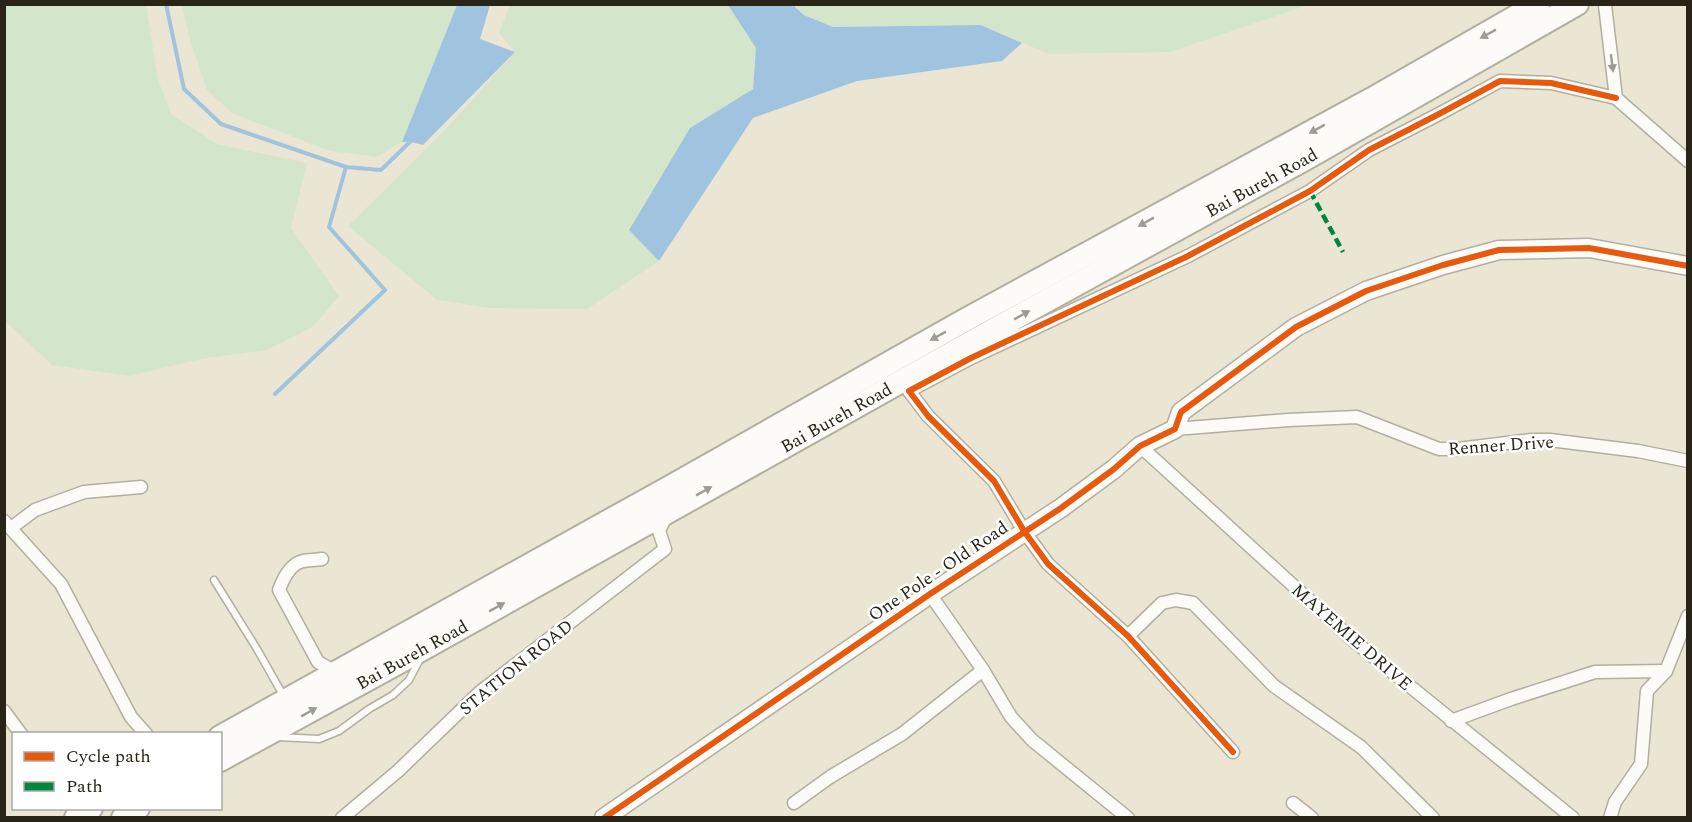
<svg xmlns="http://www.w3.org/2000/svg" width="1692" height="822" font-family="Spectral,serif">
  <rect width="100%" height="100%" fill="#eae6d3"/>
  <g fill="#d3e6cb">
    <polygon points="5,4 146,5 158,80 171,114 217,144 307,163 291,228 339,296 313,327 267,350 201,359 130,376 52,365 5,321"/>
    <polygon points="182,5 457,5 418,123 402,142 377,157 330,151 232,113 207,90 190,40"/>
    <polygon points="510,5 728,5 756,48 753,89 690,128 647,198 629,230 659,261 587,309 490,308 437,300 348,226 447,128 515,52 499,33"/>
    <polygon points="795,5 1308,5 1170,52 1049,54 981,25 833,27 804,15"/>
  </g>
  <g fill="#a0c4df">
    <polygon points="457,5 490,5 480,39 515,52 423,145 411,142 402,142"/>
    <polygon points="728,5 793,5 804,15 833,27 981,25 1022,43 1002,61 857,81 753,118 659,261 629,230 690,128 753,89 756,48"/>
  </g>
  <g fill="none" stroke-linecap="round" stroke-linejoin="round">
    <g stroke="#a0c4df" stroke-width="4">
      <polyline points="166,4 184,89 221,124 346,167 381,170 413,139"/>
      <polyline points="275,394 385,290 329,227 346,167"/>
    </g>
    <g stroke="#b2afa0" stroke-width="9">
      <g id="lane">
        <polyline points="214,580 257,649 283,695"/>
        <polyline points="278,737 319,739 339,731 369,709 393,695 409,680 420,659"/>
      </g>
    </g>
    <g stroke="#b2afa0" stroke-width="15">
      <g id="street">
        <polyline points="1605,5 1616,98 1688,161"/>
        <polyline points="1175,429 1288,420 1357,417 1439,449 1458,449 1531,440 1550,440 1638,451 1688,461"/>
        <polyline points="1140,446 1354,641 1573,818"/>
        <polyline points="4,521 61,584 131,717 146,734"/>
        <polyline points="11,528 35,510 84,492 141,487"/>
        <path d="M322,559C316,560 309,560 303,561C290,564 283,579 279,590L318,662L337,673"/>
        <polyline points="930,594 983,670 1011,717 1032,740 1128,818"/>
        <polyline points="1128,636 1162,603 1176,600 1193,603 1274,686 1361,747 1433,818"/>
        <polyline points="4,711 21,734"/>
        <polyline points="1451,721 1511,699 1595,672 1666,671"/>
        <polyline points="1233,752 1128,636 1048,564 1024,531 994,481 928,416 909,391 971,358 1188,256 1310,191 1369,150 1439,114 1500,81 1551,83 1616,98"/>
        <polyline points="794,803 830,777 902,734 983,670"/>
        <polyline points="1293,803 1312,818"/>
        <polyline points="342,818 398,771 480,692 665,549 659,531 667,514"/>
        <polyline points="1610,818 1615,802 1641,764 1647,691 1666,671 1688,616"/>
      </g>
    </g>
    <g stroke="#b2afa0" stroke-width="21">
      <polyline id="secondary" points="604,818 930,594 1061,508 1114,469 1140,446 1175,429 1181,412 1296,327 1366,291 1443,265 1499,250 1589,248 1688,266"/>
    </g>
    <g stroke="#b2afa0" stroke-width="26">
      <g id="highway">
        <polyline points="220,737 670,487 967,319 1372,99 1538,4"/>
        <path id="s1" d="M220,760L401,661L984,335L1303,160L1577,4"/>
        <polyline points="76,818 91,808"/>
        <polyline points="123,818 138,808"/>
      </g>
    </g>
    <use href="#lane" stroke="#fcfbf8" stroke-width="6"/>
    <use href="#street" stroke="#fcfbf8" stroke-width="12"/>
    <use href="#secondary" stroke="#fcfbf8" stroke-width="18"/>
    <use href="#highway" stroke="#fcfbf8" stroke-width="22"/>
    <polyline stroke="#00873e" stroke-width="4.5" stroke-dasharray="9 4.5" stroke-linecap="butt" points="1310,191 1343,252"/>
    <g stroke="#fff" stroke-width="10">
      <g id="cycleway">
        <polyline points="1233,752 1128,636 1048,564 1024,531 994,481 928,416 909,391 971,358 1188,256 1310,191 1369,150 1439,114 1500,81 1551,83 1616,98"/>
        <polyline points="604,818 930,594 1061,508 1114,469 1140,446 1175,429 1181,412 1296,327 1366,291 1443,265 1499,250 1589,248 1688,266"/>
      </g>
    </g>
    <use href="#cycleway" stroke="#e8590c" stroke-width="6"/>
  </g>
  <defs><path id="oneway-solid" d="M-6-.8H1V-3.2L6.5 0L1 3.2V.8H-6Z" transform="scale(1.5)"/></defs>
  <g fill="#9d9b93">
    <use href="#oneway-solid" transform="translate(1488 34) rotate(151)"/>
    <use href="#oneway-solid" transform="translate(1612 63) rotate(83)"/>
    <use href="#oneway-solid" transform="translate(1317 129) rotate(151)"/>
    <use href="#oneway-solid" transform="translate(1146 222) rotate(151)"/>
    <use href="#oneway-solid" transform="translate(1022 315) rotate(-29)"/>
    <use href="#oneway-solid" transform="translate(938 336) rotate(151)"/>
    <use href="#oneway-solid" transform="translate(704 491) rotate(-29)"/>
    <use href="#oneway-solid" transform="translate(497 607) rotate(-29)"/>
    <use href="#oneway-solid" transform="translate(309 712) rotate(-29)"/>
  </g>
  <g text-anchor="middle" stroke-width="5" stroke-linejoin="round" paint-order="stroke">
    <g font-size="18" fill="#282518" stroke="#fff">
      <text dy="6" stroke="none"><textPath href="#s1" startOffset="1191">Bai Bureh Road</textPath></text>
      <text dy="6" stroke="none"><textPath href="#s1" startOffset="705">Bai Bureh Road</textPath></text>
      <text transform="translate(1501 445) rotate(-4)" y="6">Renner Drive</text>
      <text transform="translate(938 571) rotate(-34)" y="6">One Pole - Old Road</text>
      <text transform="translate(1352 637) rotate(41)" y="6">MAYEMIE DRIVE</text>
      <text dy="6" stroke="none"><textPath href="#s1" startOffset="219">Bai Bureh Road</textPath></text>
      <text transform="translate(516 667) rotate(-39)" y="6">STATION ROAD</text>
    </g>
  </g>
  <rect width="1692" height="822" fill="none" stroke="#282518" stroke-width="12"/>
  <rect x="12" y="732" width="210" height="78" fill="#ffffff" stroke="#a9a8a3" stroke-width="1.5"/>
  <rect x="24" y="752" width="30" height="9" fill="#e8590c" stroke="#a9a8a3" stroke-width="1.5"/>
  <text x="66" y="762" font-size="18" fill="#282518">Cycle path</text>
  <rect x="24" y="782" width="30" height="9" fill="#00873e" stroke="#a9a8a3" stroke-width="1.5"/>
  <text x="66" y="792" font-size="18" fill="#282518">Path</text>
</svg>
